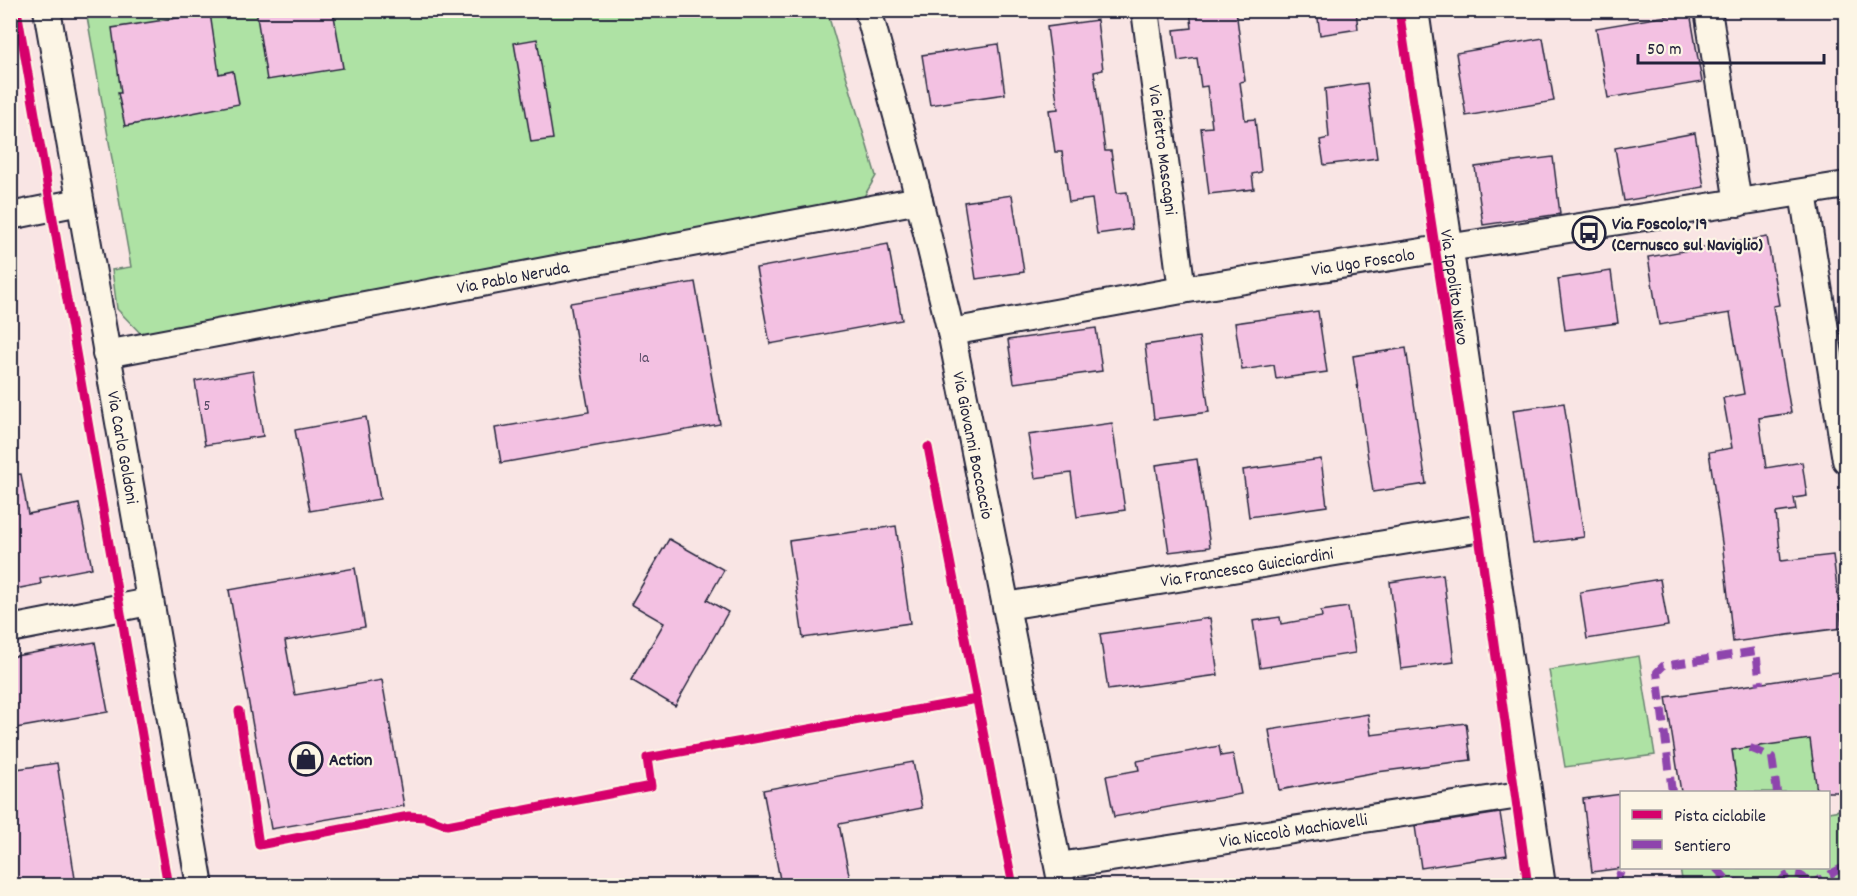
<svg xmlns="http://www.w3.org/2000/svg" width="1857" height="896" font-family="Dekko,sans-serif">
  <rect width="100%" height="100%" fill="#f9e5e4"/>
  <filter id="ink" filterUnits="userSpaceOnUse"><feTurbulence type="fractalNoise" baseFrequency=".0167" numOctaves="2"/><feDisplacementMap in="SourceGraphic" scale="12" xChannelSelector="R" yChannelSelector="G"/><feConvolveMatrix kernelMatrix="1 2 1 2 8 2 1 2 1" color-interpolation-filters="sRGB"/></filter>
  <g filter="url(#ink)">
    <g fill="#aee2a4" stroke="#688270" stroke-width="1.5">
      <polygon points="86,11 827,11 876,176 862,200 143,336 117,309 112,270 131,267"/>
      <polygon points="1639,656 1655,755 1565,767 1549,670"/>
      <polygon points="1810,737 1818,792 1738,792 1732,750"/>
      <polygon points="1846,809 1846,885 1683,885 1680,868 1828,868 1829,812"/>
    </g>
    <g fill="#f3c1e2" stroke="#22223b" stroke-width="1.5">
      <polygon points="256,10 333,10 343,68 267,80"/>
      <polygon points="1190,10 1236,10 1245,81 1240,82 1245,120 1255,119 1261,172 1252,174 1254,189 1209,194 1201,128 1212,127 1207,86 1201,87 1197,58 1178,61 1174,30 1192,28"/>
      <polygon points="1317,10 1356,10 1358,29 1320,35"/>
      <polygon points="1690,12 1702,82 1608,98 1596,28"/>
      <polygon points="210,13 219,74 233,71 239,104 125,126 118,93 121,93 112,28"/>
      <polygon points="1097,20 1103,70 1094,72 1105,151 1111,151 1117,193 1127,192 1132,229 1097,234 1092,199 1069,202 1062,152 1055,152 1049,110 1058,109 1047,27"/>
      <polygon points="1543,38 1554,101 1466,116 1456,53"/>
      <polygon points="537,39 553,139 531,142 514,43"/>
      <polygon points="998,44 1005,94 930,105 922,55"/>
      <polygon points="1367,83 1377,158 1324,165 1320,140 1329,138 1325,89"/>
      <polygon points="1695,133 1704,187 1624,201 1615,148"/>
      <polygon points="1553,157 1560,214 1483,225 1475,167"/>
      <polygon points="1012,195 1024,272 976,279 964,202"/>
      <polygon points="1767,237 1779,305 1773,306 1791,413 1759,418 1766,468 1802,462 1807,496 1794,498 1796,510 1776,513 1781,561 1833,555 1842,628 1733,642 1723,550 1709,452 1732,448 1723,398 1744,394 1730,313 1659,325 1648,257"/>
      <polygon points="888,244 902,320 770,344 756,268"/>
      <polygon points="1611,271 1618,323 1565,330 1558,279"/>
      <polygon points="695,282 720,424 501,463 495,428 589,412 570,303"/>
      <polygon points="1318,311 1327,372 1276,379 1274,365 1242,370 1235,323"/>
      <polygon points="1096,328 1102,371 1014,383 1008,340"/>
      <polygon points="1199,337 1209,412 1154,419 1145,345"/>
      <polygon points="1406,348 1426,484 1373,492 1353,356"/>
      <polygon points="253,371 263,436 205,445 195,381"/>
      <polygon points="1564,403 1584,537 1533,544 1513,410"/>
      <polygon points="366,417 380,499 310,511 295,430"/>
      <polygon points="1112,423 1125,510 1077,517 1071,473 1035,478 1028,435"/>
      <polygon points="1197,459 1210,547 1169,552 1156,465"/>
      <polygon points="1321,459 1327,506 1249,517 1243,470"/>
      <polygon points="21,474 28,514 79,504 92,568 40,578 41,584 10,590 10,475"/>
      <polygon points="896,526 910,623 803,638 789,541"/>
      <polygon points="669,539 724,570 707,600 728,612 675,706 631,680 664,623 631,604"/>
      <polygon points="355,568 365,627 285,641 295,695 382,680 404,806 271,829 229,590"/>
      <polygon points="1443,574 1454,662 1401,669 1390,582"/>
      <polygon points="1660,579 1668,626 1587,639 1580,592"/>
      <polygon points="1348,607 1355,653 1260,668 1253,621 1280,617 1281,624 1322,617 1321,611"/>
      <polygon points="1210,618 1218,675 1108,690 1100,634"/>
      <polygon points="95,642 108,712 10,729 10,657"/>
      <polygon points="1846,671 1846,792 1817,792 1810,739 1732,750 1738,792 1681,792 1666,697"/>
      <polygon points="1368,714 1371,735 1466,723 1471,760 1377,772 1279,790 1269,730"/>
      <polygon points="1219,746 1221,756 1233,754 1241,794 1114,817 1106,776 1139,770 1137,761"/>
      <polygon points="913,762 922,808 839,824 851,885 781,885 763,790"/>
      <polygon points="57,763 76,885 10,885 10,770"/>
      <polygon points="1622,794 1622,868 1592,872 1583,799"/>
      <polygon points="1500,813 1507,855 1421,868 1415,826"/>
    </g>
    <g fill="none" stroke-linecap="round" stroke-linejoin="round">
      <g stroke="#22223b" stroke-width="30">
        <g id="street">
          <path id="s1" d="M47,10L200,886"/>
          <path id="s2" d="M868,10L910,163L951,332L1062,886"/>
          <path id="s3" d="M1145,10L1182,290"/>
          <path id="s4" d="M1415,10L1542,886"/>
          <polyline points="1708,10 1738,203"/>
          <polyline points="1803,193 1846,460"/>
          <polyline points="10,216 80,202"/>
          <path id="s5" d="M951,332L1182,290L1846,185"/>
          <path id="s6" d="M106,354L919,200"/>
          <path id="s7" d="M1006,606L1488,527"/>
          <polyline points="10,629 149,602"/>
          <path id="s8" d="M1059,866L1526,794"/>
        </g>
      </g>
      <use href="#street" stroke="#fcf5e5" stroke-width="26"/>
      <g stroke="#8e44ad" stroke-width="8" stroke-dasharray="15 8" stroke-linecap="butt">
        <polyline points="1750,748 1772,757 1777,792"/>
        <polyline points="1672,792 1657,672 1663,666 1756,651 1760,684"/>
        <polyline points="1716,868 1728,881 1766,886"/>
        <polyline points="1809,885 1846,866"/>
        <polyline points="1616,886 1621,870"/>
        <path d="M1779,886C1785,869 1803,870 1809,886"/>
      </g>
      <g stroke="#fcf5e5" stroke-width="13">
        <g id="cycleway">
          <polyline points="17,10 168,886"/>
          <polyline points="1399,10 1478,529 1528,886"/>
          <polyline points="928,447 1013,886"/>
          <polyline points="239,711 259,845 409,816 425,817 447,825 651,786 647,758 977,699"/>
        </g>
      </g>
      <use href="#cycleway" stroke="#d6006c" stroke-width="9"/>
    </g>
  </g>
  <defs>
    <g id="bus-ring" transform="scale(1.725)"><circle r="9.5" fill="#fcf5e5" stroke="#22223b" stroke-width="1.5"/><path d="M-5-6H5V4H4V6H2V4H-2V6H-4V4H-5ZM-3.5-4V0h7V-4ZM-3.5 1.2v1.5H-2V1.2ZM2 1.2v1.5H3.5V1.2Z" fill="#22223b"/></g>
    <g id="shop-ring" transform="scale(1.725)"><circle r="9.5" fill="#fcf5e5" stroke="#22223b" stroke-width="1.5"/><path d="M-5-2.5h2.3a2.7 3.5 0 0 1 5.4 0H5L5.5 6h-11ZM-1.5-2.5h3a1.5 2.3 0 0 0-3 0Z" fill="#22223b"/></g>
  </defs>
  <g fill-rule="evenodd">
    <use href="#bus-ring" x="1589" y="233"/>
    <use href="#shop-ring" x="306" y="759"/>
  </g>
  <g text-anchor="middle" stroke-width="4.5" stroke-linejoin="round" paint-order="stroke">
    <g font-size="15" fill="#564a65">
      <text x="644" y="362">1a</text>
      <text x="207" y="410">5</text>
    </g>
    <g font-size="18" fill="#22223b" stroke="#fcf5e5">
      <text dy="6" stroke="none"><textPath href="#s3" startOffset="141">Via Pietro Mascagni</textPath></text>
      <text dy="6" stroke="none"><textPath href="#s5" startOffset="418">Via Ugo Foscolo</textPath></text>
      <text dy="6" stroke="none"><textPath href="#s6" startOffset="414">Via Pablo Neruda</textPath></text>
      <text dy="6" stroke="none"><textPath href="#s4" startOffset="280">Via Ippolito Nievo</textPath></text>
      <text dy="6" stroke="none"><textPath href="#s2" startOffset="448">Via Giovanni Boccaccio</textPath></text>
      <text dy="6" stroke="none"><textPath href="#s1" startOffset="444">Via Carlo Goldoni</textPath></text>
      <text dy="6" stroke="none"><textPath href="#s7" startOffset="244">Via Francesco Guicciardini</textPath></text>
      <text dy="6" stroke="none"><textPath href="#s8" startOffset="237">Via Niccolò Machiavelli</textPath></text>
    </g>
    <g font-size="18" font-weight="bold" fill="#22223b" stroke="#fcf5e5" text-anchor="start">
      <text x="1612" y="229">Via Foscolo, 19<tspan x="1612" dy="21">(Cernusco sul Naviglio)</tspan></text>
      <text x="329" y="765">Action</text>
    </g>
  </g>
  <rect width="1857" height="896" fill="none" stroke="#fcf5e5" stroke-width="36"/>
  <rect x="18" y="18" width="1821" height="860" fill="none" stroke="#22223b" stroke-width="2" filter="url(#ink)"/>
  <rect x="1620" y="791" width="210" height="78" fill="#fcf5e5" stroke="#a5a1a1" stroke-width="1.5"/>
  <rect x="1632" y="810" width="30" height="9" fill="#d6006c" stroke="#a5a1a1" stroke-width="1.5"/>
  <text x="1674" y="821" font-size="18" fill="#22223b">Pista ciclabile</text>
  <rect x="1632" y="840" width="30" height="9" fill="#8e44ad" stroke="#a5a1a1" stroke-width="1.5"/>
  <text x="1674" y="851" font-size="18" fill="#22223b">Sentiero</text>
  <path d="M1638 54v9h186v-9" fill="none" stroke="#22223b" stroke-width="3"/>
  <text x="1647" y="54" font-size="18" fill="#22223b" stroke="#fcf5e5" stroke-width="4.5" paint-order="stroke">50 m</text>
</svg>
